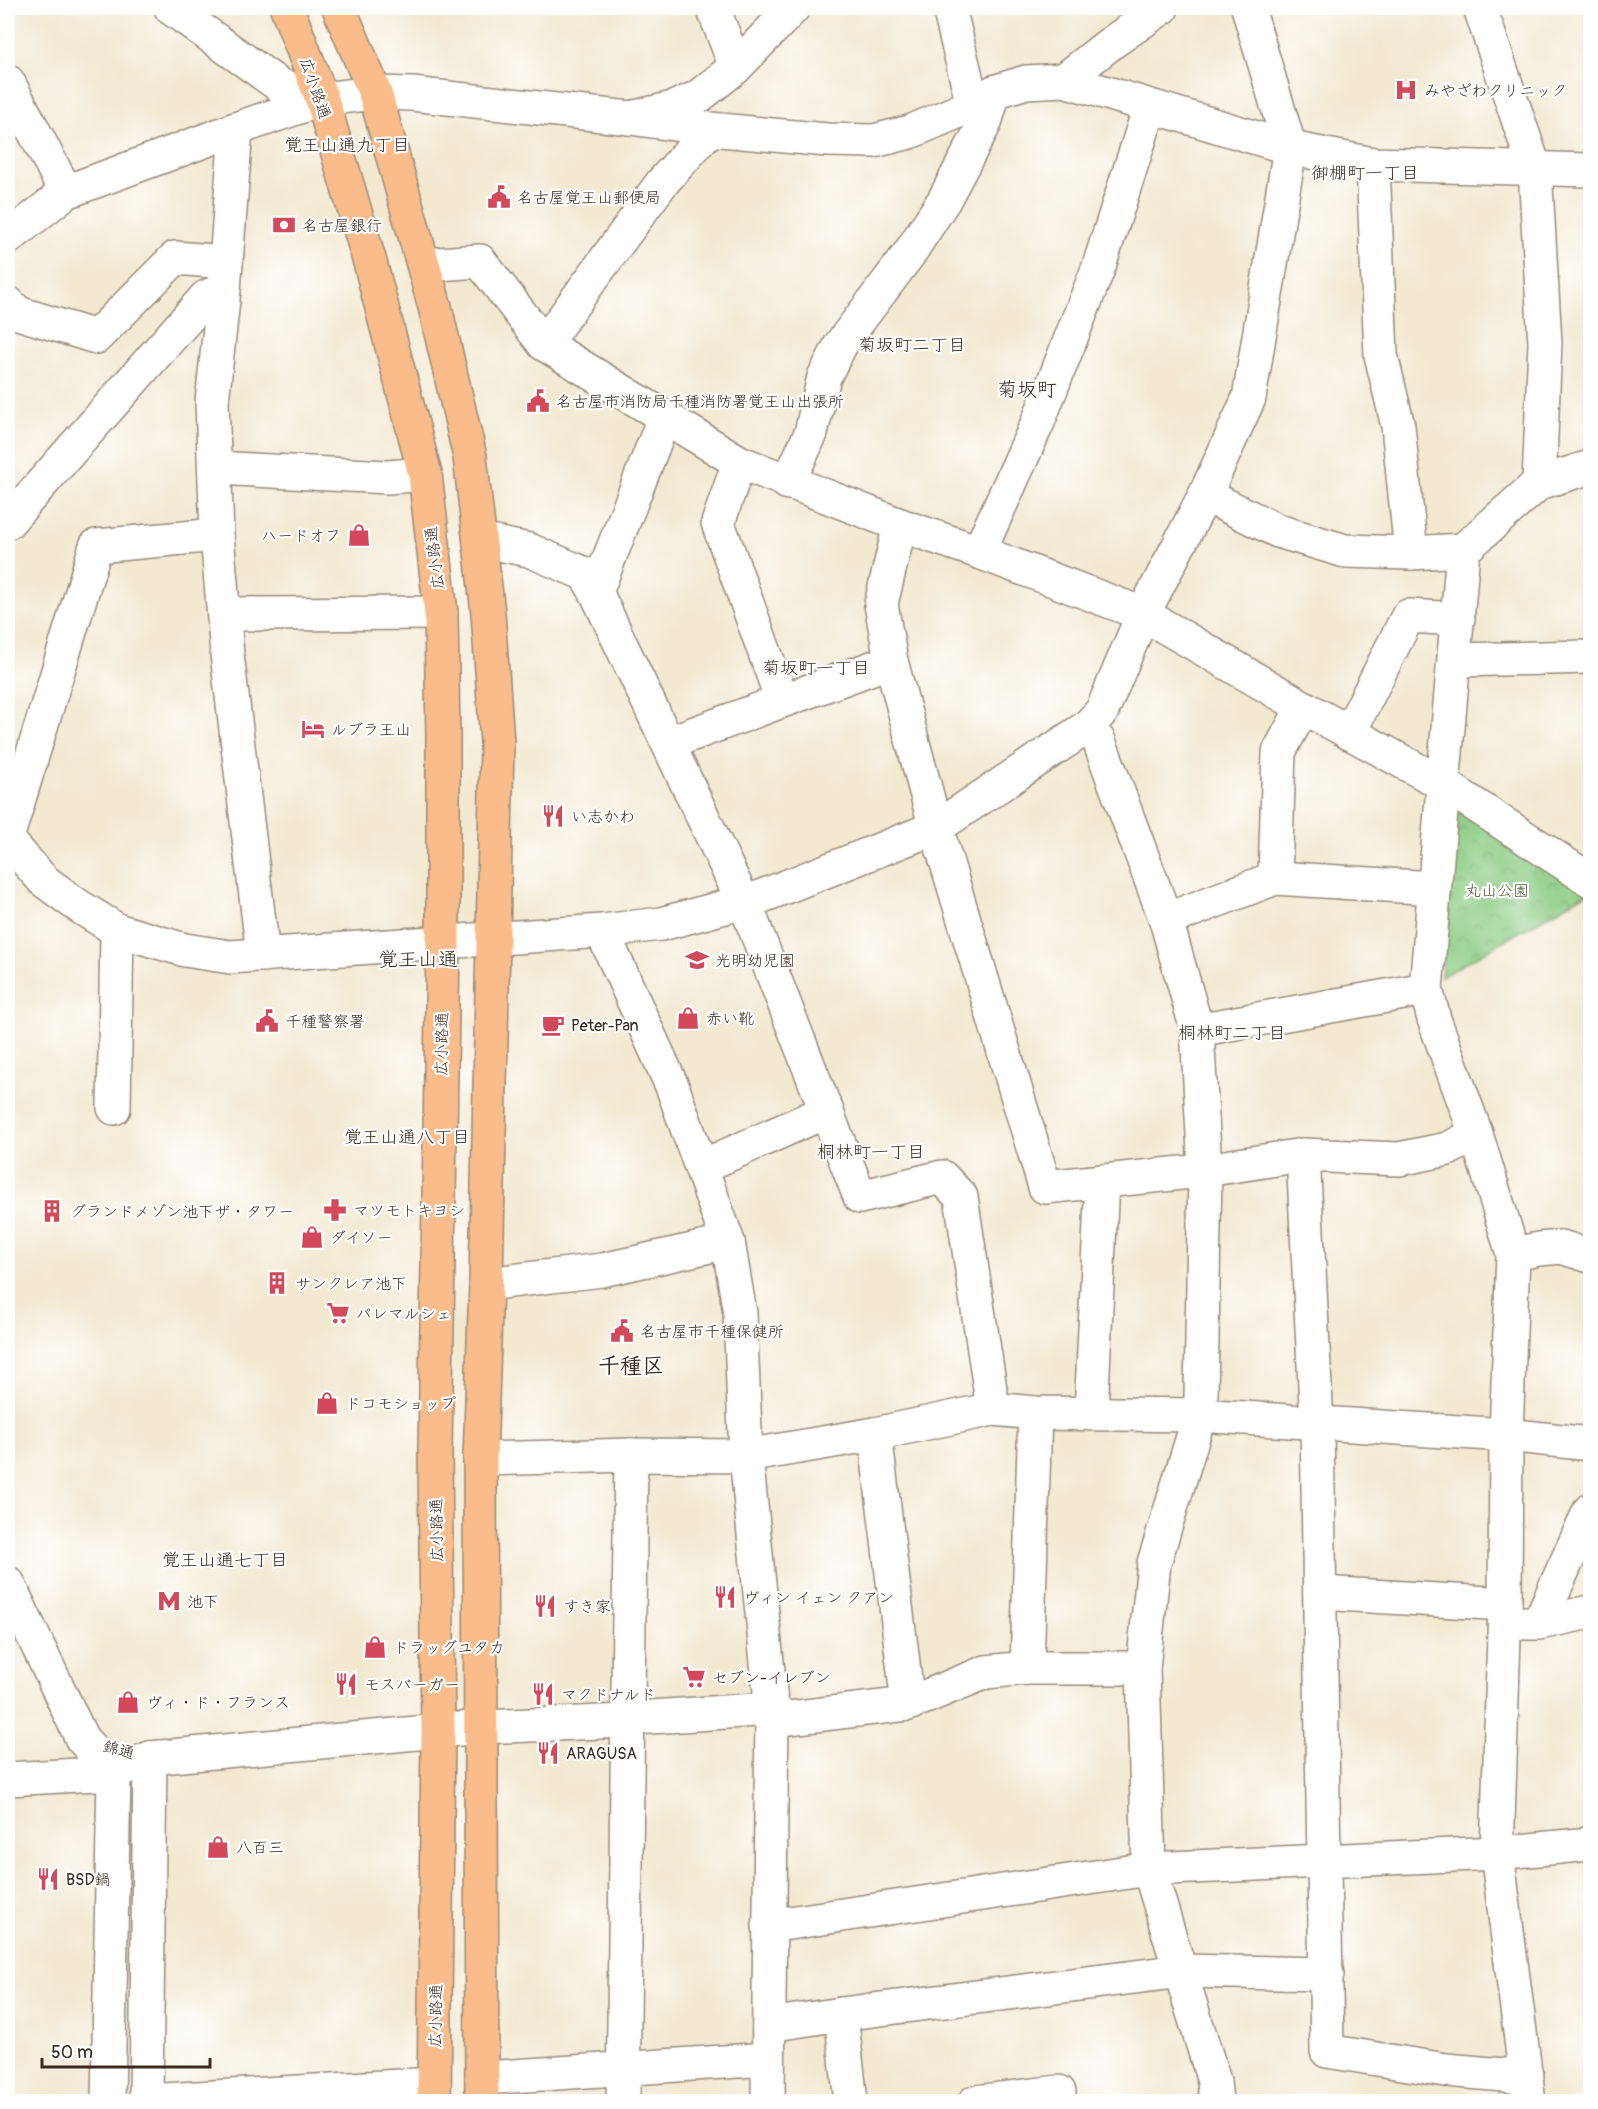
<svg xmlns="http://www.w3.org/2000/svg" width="1598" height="2109" font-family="Pangolin,'Klee One',sans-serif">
  <defs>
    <pattern id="park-crowns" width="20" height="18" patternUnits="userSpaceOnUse" patternTransform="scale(1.5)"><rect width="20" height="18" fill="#8ccc83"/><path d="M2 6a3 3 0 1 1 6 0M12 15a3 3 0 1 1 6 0" fill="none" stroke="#7aaf71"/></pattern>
  </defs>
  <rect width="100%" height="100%" fill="#fff"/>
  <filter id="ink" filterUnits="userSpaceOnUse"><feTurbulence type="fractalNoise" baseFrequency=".0167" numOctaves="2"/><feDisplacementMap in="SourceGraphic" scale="12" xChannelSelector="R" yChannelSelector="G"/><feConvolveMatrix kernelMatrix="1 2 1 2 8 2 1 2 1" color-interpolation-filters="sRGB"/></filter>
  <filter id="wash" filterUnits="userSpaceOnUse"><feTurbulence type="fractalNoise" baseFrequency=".008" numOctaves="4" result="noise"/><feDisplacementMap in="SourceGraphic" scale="24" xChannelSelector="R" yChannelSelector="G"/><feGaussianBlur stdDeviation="1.35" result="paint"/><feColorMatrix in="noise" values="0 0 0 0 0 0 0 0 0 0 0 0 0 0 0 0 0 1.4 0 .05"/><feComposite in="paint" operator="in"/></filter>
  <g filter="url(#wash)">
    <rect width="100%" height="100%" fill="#f3e9d1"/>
    <polygon fill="url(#park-crowns)" stroke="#647b50" stroke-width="1.5" points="1462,811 1589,892 1441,977 1455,816"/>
  </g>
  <g filter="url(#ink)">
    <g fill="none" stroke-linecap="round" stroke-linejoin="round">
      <g stroke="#978a78" stroke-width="36">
        <g id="minor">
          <polyline points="171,8 279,85 322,99"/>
          <polyline points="713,8 736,67"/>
          <polyline points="949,8 973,105"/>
          <polyline points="1480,8 1535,169 1545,343 1539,483"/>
          <polyline points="1064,80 1111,43 1162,8"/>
          <polyline points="8,82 66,192"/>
          <polyline points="630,118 710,129 827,140 874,141 910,132 973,105 994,92 1026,82 1064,80 1290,148 1373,164 1590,170"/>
          <polyline points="236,129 224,290 212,402 217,535 227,654 263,955"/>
          <polyline points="1373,164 1381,355 1398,426 1411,553"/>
          <polyline points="8,238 66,192 236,129 322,99 375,93 412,94 630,118 673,108 698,97 736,67 793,8"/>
          <polyline points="424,265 480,261 544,344 739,462 900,525 979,552 1143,614 1303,707 1443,784 1590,880"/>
          <polyline points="8,303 18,313 96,337 175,258 226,262"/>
          <polyline points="544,344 661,184 710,129"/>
          <polyline points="662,417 659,431 596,592 750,916 860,1197 942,1177 961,1197 993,1409"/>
          <polyline points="739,462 718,523 782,700"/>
          <polyline points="215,468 388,477 425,474"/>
          <polyline points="788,483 811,433 824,377 841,344 909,254 944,200 985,123 994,92"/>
          <polyline points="1205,495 1278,531 1345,551 1411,553 1463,550"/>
          <polyline points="8,522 206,297 224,290"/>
          <polyline points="900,525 881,604 891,661 932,814 1045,1187 1192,1172 1303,1155 1399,1159 1448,1149 1476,1134"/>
          <polyline points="480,540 529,550 585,574 596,592"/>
          <polyline points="979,552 1038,422 1098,269 1150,107"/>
          <polyline points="224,614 441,613"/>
          <polyline points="1455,660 1590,657"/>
          <polyline points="1087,727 1099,741 1166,920 1197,1030 1205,1169 1201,1398 1196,1427 1154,1563 1143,1668 1149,1869 1214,2081 1216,2102"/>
          <polyline points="1349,733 1408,616 1458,619"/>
          <polyline points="668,743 891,661"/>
          <polyline points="8,835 96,546 217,535"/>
          <polyline points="8,840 43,880 77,905 117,930 185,950 230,957 602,931 661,924 755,899 937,827 1087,727 1102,711 1143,614 1205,495 1249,398 1290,148 1248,8"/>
          <polyline points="1275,878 1279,752 1303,707"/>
          <polyline points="1166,920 1275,878 1434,888"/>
          <polyline points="602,931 672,1086 701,1167 728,1242 740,1313 746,1456 772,1711 768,2102"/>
          <polyline points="1197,1030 1426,989"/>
          <polyline points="114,1108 117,930"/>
          <polyline points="1303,1155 1317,1424 1327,2051 1446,2070 1527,2077"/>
          <polyline points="701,1167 827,1111"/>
          <polyline points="1513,1254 1539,1249 1561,1247 1590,1256"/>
          <polyline points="486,1284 602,1270 728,1242"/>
          <polyline points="1091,1413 1102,1181"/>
          <polyline points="875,1434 908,1704"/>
          <polyline points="480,1459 631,1455 746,1456 875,1434 993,1409 1035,1413 1198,1415 1506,1435 1590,1444"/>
          <polyline points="8,1583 82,1739 114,1773 108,2102"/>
          <polyline points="1321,1593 1505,1604"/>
          <polyline points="1525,1623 1539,1623 1590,1612"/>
          <polyline points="1539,1623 1590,1510"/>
          <polyline points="1027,1668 1035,1413"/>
          <polyline points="8,1779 114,1773 150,1758 481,1727 626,1721 636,1718 756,1710 772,1711 789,1718 908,1704 986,1672 1027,1668 1143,1668"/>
          <polyline points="769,1926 1149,1869 1497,1853 1590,1844"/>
          <polyline points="841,2014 851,2102"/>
          <polyline points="769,2025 841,2014 1182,1971 1327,1974"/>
          <polyline points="482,2078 768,2059"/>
          <polyline points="146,2101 434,2084"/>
          <polyline points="146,2102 150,1758"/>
          <polyline points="623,2102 631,1455"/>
          <polyline points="975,2102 1059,2092"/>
          <polyline points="1529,2102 1497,1853 1505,1604 1506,1435 1513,1254 1476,1134 1434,1019 1426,989 1463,550 1539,483 1590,467"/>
        </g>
      </g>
      <g stroke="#978a78" stroke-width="36">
        <g id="major">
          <polyline points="287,8 322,99 371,266 425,474 441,613 443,739 443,943 435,1453 438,1730 434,2102"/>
          <polyline points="339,8 375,93 435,307 470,457 488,613 497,742 486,1284 480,1459 482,2102"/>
        </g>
      </g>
      <use href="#minor" stroke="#fff" stroke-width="33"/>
      <use href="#major" stroke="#f9bc8a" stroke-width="33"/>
    </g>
  </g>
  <defs>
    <g id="hospital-bare" transform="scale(1.8)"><path d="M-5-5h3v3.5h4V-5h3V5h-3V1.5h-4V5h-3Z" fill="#d1495b" stroke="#fff" stroke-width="2.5" paint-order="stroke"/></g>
    <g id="civic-bare" transform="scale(1.8)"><path d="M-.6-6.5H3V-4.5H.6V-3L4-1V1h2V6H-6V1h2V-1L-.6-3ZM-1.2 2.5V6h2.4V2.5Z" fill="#d1495b" stroke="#fff" stroke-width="2.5" paint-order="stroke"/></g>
    <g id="bank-bare" transform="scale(1.8)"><path d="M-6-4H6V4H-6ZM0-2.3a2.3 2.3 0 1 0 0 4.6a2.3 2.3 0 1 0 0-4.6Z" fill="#d1495b" stroke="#fff" stroke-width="2.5" paint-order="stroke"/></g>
    <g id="shop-bare" transform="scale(1.8)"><path d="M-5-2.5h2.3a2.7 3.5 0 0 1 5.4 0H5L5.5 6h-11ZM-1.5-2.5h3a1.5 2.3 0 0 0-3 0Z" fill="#d1495b" stroke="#fff" stroke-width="2.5" paint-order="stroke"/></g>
    <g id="hotel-bare" transform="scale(1.8)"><path d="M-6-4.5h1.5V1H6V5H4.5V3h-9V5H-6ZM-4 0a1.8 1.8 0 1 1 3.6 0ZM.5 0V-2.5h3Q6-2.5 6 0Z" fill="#d1495b" stroke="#fff" stroke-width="2.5" paint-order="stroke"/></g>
    <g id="restaurant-bare" transform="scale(1.8)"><path d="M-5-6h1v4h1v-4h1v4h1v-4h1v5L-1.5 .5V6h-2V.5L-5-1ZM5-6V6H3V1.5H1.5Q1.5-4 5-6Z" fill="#d1495b" stroke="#fff" stroke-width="2.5" paint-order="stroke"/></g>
    <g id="school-bare" transform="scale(1.8)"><path d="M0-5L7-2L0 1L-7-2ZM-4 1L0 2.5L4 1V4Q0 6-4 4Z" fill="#d1495b" stroke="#fff" stroke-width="2.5" paint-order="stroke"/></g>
    <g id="cafe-bare" transform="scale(1.8)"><path d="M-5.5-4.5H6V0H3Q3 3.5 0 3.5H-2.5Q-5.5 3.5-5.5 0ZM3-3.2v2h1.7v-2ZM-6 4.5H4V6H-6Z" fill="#d1495b" stroke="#fff" stroke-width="2.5" paint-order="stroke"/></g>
    <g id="pharmacy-bare" transform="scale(1.8)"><path d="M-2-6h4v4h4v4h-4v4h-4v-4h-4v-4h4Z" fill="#d1495b" stroke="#fff" stroke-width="2.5" paint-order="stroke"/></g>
    <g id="building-bare" transform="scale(1.8)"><path d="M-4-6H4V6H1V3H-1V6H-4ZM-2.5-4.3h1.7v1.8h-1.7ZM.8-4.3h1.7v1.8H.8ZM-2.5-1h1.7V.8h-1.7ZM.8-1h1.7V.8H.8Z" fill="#d1495b" stroke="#fff" stroke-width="2.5" paint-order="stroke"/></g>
    <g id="supermarket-bare" transform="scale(1.8)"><path d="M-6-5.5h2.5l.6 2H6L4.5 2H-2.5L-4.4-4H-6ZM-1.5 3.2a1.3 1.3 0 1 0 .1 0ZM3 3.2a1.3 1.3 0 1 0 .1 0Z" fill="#d1495b" stroke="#fff" stroke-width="2.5" paint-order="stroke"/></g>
    <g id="metro-bare" transform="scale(1.8)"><path d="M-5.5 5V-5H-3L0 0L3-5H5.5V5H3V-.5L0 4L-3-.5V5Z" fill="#d1495b" stroke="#fff" stroke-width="2.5" paint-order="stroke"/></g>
  </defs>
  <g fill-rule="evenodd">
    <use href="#hospital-bare" x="1406" y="90"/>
    <use href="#civic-bare" x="499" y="197"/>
    <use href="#bank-bare" x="284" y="225"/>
    <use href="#civic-bare" x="538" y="401"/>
    <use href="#shop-bare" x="359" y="535"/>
    <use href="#hotel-bare" x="313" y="729"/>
    <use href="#restaurant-bare" x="553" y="816"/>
    <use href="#school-bare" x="697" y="960"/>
    <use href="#shop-bare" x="688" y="1018"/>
    <use href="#civic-bare" x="267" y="1021"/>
    <use href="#cafe-bare" x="553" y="1025"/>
    <use href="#pharmacy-bare" x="335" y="1210"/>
    <use href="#building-bare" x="52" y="1211"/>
    <use href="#shop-bare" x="312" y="1237"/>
    <use href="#building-bare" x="277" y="1283"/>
    <use href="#supermarket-bare" x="338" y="1313"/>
    <use href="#civic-bare" x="622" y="1331"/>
    <use href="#shop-bare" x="327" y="1403"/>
    <use href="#restaurant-bare" x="725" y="1597"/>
    <use href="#metro-bare" x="169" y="1601"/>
    <use href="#restaurant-bare" x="545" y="1606"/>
    <use href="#shop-bare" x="375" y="1647"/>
    <use href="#supermarket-bare" x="694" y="1677"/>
    <use href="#restaurant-bare" x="346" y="1684"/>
    <use href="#restaurant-bare" x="543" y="1694"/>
    <use href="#shop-bare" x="128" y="1702"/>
    <use href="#restaurant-bare" x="548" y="1753"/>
    <use href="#shop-bare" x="218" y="1847"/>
    <use href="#restaurant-bare" x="48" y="1879"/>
  </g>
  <g text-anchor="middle" stroke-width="4.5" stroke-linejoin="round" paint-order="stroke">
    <g font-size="16" fill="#3b2a1e" stroke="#fff">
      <text transform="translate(316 88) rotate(71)" y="6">広小路通</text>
      <text transform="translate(434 558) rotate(-97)" y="6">広小路通</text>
      <text transform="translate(441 1044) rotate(-89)" y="6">広小路通</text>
      <text transform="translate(436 1530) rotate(-91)" y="6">広小路通</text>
      <text transform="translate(119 1749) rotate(15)" y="6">錦通</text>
      <text transform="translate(435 2016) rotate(-89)" y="6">広小路通</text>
    </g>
    <g font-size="16" fill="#3b2a1e" stroke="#fff" text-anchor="start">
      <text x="1424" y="96">みやざわクリニック</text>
      <text x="517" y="203">名古屋覚王山郵便局</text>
      <text x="302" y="231">名古屋銀行</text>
      <text x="556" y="407">名古屋市消防局千種消防署覚王山出張所</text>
      <text x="341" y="541" text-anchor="end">ハードオフ</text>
      <text x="331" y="735">ルブラ王山</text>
      <text x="571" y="822">い志かわ</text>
      <text x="715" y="966">光明幼児園</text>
      <text x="706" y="1024">赤い靴</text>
      <text x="285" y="1027">千種警察署</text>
      <text x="571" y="1031">Peter-Pan</text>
      <text x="353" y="1216">マツモトキヨシ</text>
      <text x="70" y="1217">グランドメゾン池下ザ・タワー</text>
      <text x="330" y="1243">ダイソー</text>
      <text x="295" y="1289">サンクレア池下</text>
      <text x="356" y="1319">パレマルシェ</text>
      <text x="640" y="1337">名古屋市千種保健所</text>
      <text x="345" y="1409">ドコモショップ</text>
      <text x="743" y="1603">ヴィン イェン クアン</text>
      <text x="187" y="1607">池下</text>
      <text x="563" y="1612">すき家</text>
      <text x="393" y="1653">ドラッグユタカ</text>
      <text x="712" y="1683">セブン-イレブン</text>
      <text x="364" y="1690">モスバーガー</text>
      <text x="561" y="1700">マクドナルド</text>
      <text x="146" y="1708">ヴィ・ド・フランス</text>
      <text x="566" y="1759">ARAGUSA</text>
      <text x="236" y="1853">八百三</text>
      <text x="66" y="1885">BSD鍋</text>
    </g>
    <g font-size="16" fill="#535b3c" stroke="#fff">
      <text x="1497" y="896">丸山公園</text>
    </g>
    <g font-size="18" fill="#3b2a1e" stroke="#fff">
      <text x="347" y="151">覚王山通九丁目</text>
      <text x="1365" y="179">御棚町一丁目</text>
      <text x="912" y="351">菊坂町二丁目</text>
      <text x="816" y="674">菊坂町一丁目</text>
      <text x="1232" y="1039">桐林町二丁目</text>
      <text x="407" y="1143">覚王山通八丁目</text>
      <text x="871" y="1158">桐林町一丁目</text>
      <text x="225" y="1566">覚王山通七丁目</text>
    </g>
    <g font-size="20" fill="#3b2a1e" stroke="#fff">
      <text x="1027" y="396">菊坂町</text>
      <text x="418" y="966">覚王山通</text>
    </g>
    <g font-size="22" font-weight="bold" fill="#3b2a1e" stroke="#fff">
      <text x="631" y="1373">千種区</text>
    </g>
  </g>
  <rect width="1598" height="2109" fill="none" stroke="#fff" stroke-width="30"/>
  <path d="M42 2058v9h168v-9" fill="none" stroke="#3b2a1e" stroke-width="3"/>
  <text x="51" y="2058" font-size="18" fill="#3b2a1e" stroke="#ffffff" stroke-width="4.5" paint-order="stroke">50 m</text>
</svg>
